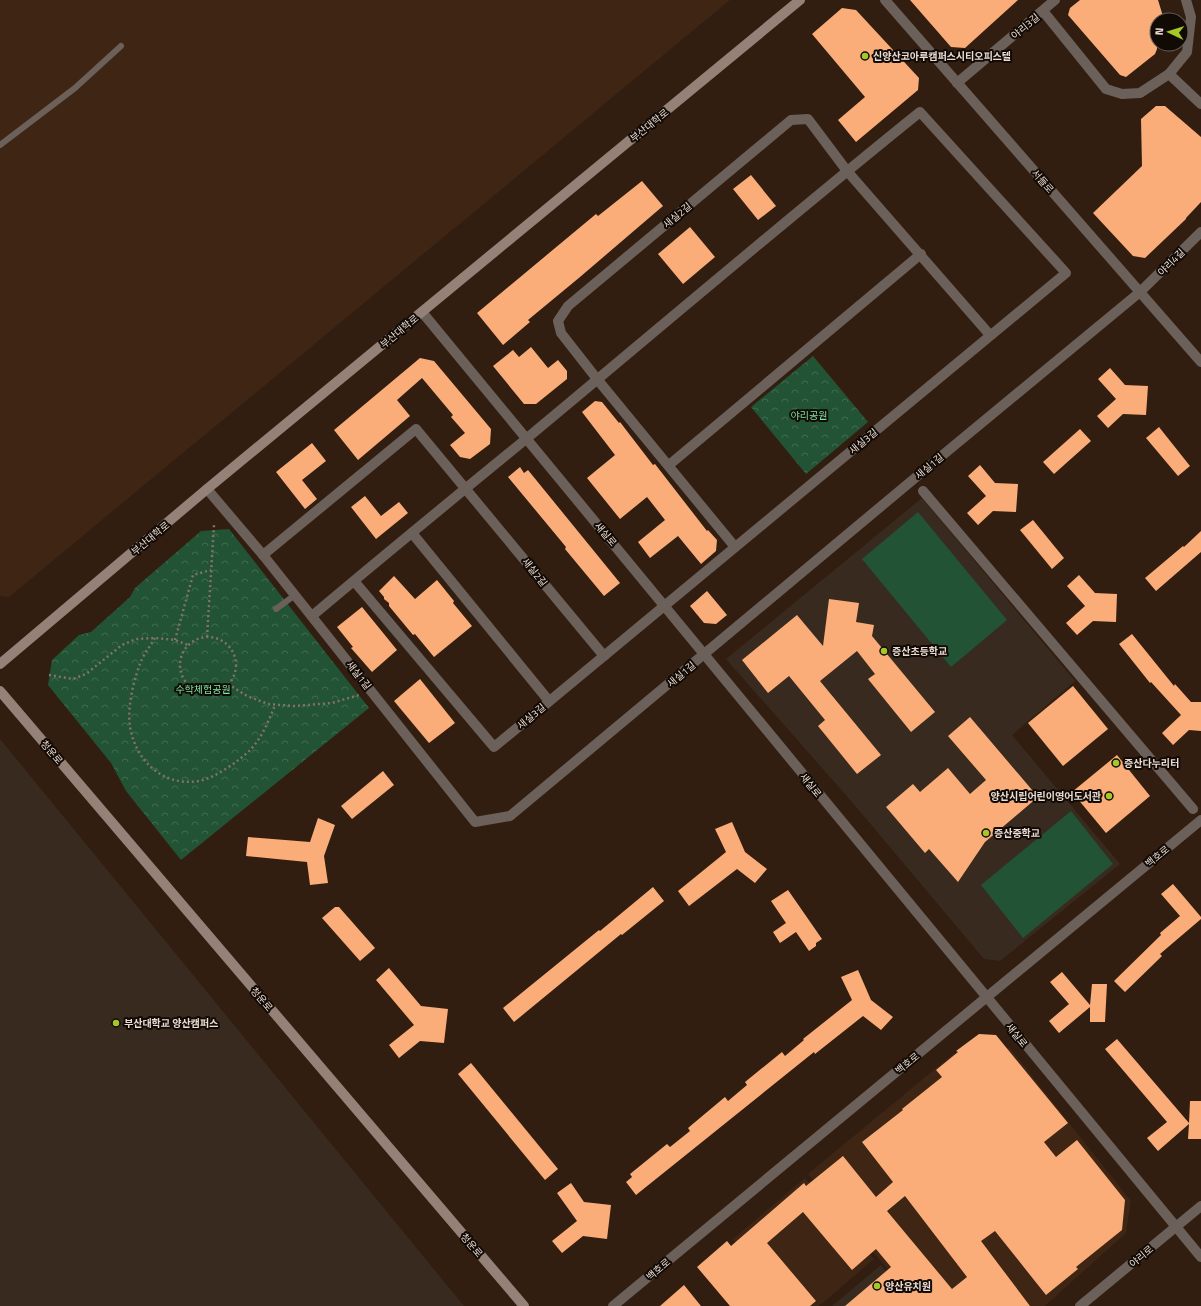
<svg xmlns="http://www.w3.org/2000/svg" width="1201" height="1306" font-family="'Titillium Web','Noto Sans KR',sans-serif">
  <defs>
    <pattern id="park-crowns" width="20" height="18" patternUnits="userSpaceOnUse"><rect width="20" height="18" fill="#215334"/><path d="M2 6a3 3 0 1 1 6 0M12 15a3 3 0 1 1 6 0" fill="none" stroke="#416b50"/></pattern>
  </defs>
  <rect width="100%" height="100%" fill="#311e10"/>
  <g fill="#3e2514">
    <polygon points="0,0 730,0 9,597 0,596"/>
    <polygon points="1009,1047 1131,1201 1126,1233 1045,1306 918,1306 808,1174 953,1054 969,1076"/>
    <polygon points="805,1178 874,1259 819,1306 789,1306 733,1239"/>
  </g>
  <g fill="#392a1f">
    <polygon points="922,498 1075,681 1012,735 1120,864 1000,961 984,959 852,802 726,659"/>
    <polygon points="0,739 464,1306 0,1306"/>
    <polygon points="881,1265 914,1306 832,1306"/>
  </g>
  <g fill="#215334">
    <polygon points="918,512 1007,620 951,667 862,559"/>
    <polygon points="1071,811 1113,864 1023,938 981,885"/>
  </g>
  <g fill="url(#park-crowns)">
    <polygon points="813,356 868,422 806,474 751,407"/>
    <polygon points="229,529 369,708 181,860 126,791 111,763 48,685 52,660 79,635 91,632 130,597 135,588 201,531"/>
  </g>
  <g fill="#faad79" fill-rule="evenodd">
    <polygon points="910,0 1018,0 965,48 951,47"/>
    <polygon points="1080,0 1158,0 1162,13 1162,20 1157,20 1157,49 1155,54 1126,77 1120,75 1068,15 1070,8"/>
    <polygon points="842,8 856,10 919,78 918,90 856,142 838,120 865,97 812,34"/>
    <polygon points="1156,106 1165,106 1201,137 1201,202 1186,218 1186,219 1145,258 1133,256 1093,213 1142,166 1141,119"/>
    <polygon points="751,175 776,206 758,220 733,189"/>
    <polygon points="642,181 663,206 580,277 528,320 530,322 503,345 477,313 596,214 598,216"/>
    <polygon points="690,227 715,257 683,284 658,254"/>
    <polygon points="531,347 548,368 558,360 567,371 567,379 536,404 524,404 493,366 513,350 519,357"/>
    <polygon points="420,358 434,361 491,429 490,444 470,459 460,457 450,445 465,433 451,417 453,415 422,378 397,400 410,416 358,460 334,430"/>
    <polygon points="1110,368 1125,385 1148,386 1146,415 1123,414 1108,428 1097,416 1116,399 1098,379"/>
    <polygon points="595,401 602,402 619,423 620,422 653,465 655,464 707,531 708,530 717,540 716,551 701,564 678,536 650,558 638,542 665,520 647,497 620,519 587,478 615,455 582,412"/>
    <polygon points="1159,427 1190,466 1178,476 1146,438"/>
    <polygon points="1080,429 1091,441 1054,474 1043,462"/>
    <polygon points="312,443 326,461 302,480 317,499 305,509 276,472"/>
    <polygon points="980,465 995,483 1018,484 1016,512 993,511 978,525 967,513 986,496 968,476"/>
    <polygon points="520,467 524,473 528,470 620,583 604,596 565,549 566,547 508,477"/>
    <polygon points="365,496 381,516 399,502 408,513 376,539 351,507"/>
    <polygon points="1033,520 1064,558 1052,569 1020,530"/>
    <polygon points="1201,531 1201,552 1156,591 1145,578 1183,546 1184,547"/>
    <polygon points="1079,575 1095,593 1117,594 1116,622 1093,621 1077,635 1066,623 1085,606 1067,586"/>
    <polygon points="394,576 415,599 437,580 454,601 453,603 472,626 434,657 415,634 413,635 389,606 389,603 384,599 384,597 379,591"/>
    <polygon points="707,591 727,615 716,624 704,623 690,606"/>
    <polygon points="829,599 859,603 856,622 874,625 872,636 935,712 911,732 868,679 875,674 857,651 820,681 881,755 857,774 818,726 825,720 789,676 768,693 742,660 797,615 823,646"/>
    <polygon points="362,607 397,650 372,672 351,648 353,647 337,627"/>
    <polygon points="1132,634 1174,686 1175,684 1191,702 1201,702 1201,731 1189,730 1173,745 1162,733 1181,715 1151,682 1150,683 1119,644"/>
    <polygon points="420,679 455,723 429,743 394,701"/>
    <polygon points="1073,686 1108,729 1063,766 1028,723"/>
    <polygon points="970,717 1038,797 985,842 958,882 929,849 925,853 886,807 913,784 920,792 948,768 970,794 986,780 948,736"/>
    <polygon points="1117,755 1150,796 1106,833 1072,792"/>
    <polygon points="383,771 394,785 352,819 341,806"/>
    <polygon points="318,818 335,825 324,856 328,883 310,885 307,862 246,856 248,837 310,842"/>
    <polygon points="732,822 745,852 767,869 755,883 737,869 689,906 678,891 726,852 715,829"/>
    <polygon points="1173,884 1201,917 1201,919 1160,954 1162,956 1125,992 1114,981 1161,935 1160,933 1180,916 1161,894"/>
    <polygon points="653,887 664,901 622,935 621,934 514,1022 503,1008 599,930 600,931"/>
    <polygon points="788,890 822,939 816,943 816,946 809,951 796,932 780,943 773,932 786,923 771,901"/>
    <polygon points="335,907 339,907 375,948 360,961 322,918"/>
    <polygon points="389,968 421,1006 448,1009 444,1043 420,1041 399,1058 389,1045 414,1025 376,980"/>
    <polygon points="858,970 871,1000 893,1017 881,1030 863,1016 815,1054 814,1052 636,1195 626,1182 632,1177 630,1174 667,1144 670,1147 690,1131 688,1128 725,1097 728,1101 747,1085 745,1082 782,1052 785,1056 804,1040 803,1039 852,1000 841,977"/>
    <polygon points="1062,972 1090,1005 1092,984 1107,984 1105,1022 1090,1022 1090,1007 1059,1033 1049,1021 1069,1004 1050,982"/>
    <path d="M979,1034L996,1035L1068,1123L1044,1142L1056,1157L1077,1140L1125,1200L1122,1230L1076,1267L1078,1269L1046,1295L995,1231L981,1241L1030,1306H845L891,1267L876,1249L852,1270L803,1212L767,1243L816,1301L810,1306H730L697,1267L727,1241L731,1246L804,1183L806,1186L843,1156L876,1197L893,1182L862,1142L903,1110L902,1109L942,1077L936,1070L958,1052L956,1051ZM905,1196L967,1277L952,1289L887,1211Z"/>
    <polygon points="1117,1039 1189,1123 1190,1101 1201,1101 1201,1139 1188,1139 1189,1124 1158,1151 1147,1138 1167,1122 1105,1049"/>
    <polygon points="471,1063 558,1169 545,1180 458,1074"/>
    <polygon points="571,1183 584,1202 611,1205 607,1239 583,1236 562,1253 552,1241 577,1221 557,1193"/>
    <polygon points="684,1285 701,1306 660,1306"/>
  </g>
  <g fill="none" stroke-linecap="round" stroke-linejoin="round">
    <g stroke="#837367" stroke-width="2.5" stroke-dasharray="2 3" stroke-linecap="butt">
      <polyline points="207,637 214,525"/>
      <circle cx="208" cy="665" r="28"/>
      <path d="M155,638C151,645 146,651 142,659C134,678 127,706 130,727C136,761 163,787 199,781C215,778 239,761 250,750C262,738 269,720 275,705"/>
      <polyline points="175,640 193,575 211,570"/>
      <polyline points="49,675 73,679 86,674 122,645 136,639 155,638 175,640 188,645"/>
      <polyline points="228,684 247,696 268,704 294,706 332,703 359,695"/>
    </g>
    <g stroke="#6b605a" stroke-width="6">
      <polyline points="0,145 75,88 121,46"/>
      <polyline points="276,609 295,595"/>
    </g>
    <g stroke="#6b605a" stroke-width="10">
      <polyline points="885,0 1201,362"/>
      <polyline points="1186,0 1191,17 1187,52 1169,74 1201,104"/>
      <polyline points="1043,11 1106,89 1122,94 1140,93 1169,74"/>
      <polyline points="957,83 1055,0"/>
      <polyline points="422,312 1201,1257"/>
      <polyline points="669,465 921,254"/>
      <polyline points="207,489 263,555 475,822 510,816 915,478 1140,292 1201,232"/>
      <polyline points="923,491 1193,809"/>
      <polyline points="412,533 549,701"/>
      <polyline points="735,547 597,379 561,333 558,321 568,306 791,120 808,119 847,171 990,335"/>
      <polyline points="263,555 416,429 604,656"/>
      <path d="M312,616C383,556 454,498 526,439C657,330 787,219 920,112L1066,273L494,747L354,581"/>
      <polyline points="613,1306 1201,820"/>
      <polyline points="1080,1306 1201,1206"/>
    </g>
    <g stroke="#948279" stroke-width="10">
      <polyline points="0,664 207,489 800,0"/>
      <polyline points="0,691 524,1306"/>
    </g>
  </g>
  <g fill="#a4c825" stroke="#120a05" stroke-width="1.5">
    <circle cx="865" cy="56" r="4"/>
    <circle cx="884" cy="651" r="4"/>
    <circle cx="1116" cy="763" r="4"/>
    <circle cx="1109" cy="796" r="4"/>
    <circle cx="986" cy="833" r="4"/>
    <circle cx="116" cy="1023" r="4"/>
    <circle cx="877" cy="1286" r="4"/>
  </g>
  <g text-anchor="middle" stroke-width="4" stroke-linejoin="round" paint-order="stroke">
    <g font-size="10" fill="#ebddd5" stroke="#120a05">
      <text transform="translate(1025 26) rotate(-40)" y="4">야리3길</text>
      <text transform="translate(649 125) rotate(-39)" y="4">부산대학로</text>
      <text transform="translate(1043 181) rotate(49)" y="4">서들로</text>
      <text transform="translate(677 215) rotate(-40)" y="4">새실2길</text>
      <text transform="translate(1171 262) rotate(-45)" y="4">야리4길</text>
      <text transform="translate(399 331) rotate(-40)" y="4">부산대학로</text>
      <text transform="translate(863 441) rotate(-40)" y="4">새실3길</text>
      <text transform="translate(929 466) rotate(-40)" y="4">새실1길</text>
      <text transform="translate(606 534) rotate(50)" y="4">새실로</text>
      <text transform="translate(150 538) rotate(-40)" y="4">부산대학로</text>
      <text transform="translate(535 572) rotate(51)" y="4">새실2길</text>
      <text transform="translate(681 674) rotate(-40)" y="4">새실1길</text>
      <text transform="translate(359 675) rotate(52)" y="4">새실1길</text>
      <text transform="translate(531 716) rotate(-40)" y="4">새실3길</text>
      <text transform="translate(52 752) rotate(50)" y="4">청운로</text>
      <text transform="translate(811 785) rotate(51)" y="4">새실로</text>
      <text transform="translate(1157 856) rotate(-39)" y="4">백호로</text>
      <text transform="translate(262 999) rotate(50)" y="4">청운로</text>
      <text transform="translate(1017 1035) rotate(51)" y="4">새실로</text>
      <text transform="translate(907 1063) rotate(-39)" y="4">백호로</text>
      <text transform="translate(472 1245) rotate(50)" y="4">청운로</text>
      <text transform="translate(1141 1256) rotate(-40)" y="4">야리로</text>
      <text transform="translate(658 1269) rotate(-40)" y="4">백호로</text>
    </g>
    <g font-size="10" font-weight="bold" fill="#ebddd5" stroke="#120a05" text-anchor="start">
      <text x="873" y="60">신양산코아루캠퍼스시티오피스텔</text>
      <text x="892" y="655">증산초등학교</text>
      <text x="1124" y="767">증산다누리터</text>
      <text x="1101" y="800" text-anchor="end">양산시립어린이영어도서관</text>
      <text x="994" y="837">증산중학교</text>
      <text x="124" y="1027">부산대학교 양산캠퍼스</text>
      <text x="885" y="1290">양산유치원</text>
    </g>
    <g font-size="10" fill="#7ae9a2" stroke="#120a05">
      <text x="809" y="419">야리공원</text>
      <text x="203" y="693">수학체험공원</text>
    </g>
  </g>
  <g transform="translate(1169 32) rotate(274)"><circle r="19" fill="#120a05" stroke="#695e58"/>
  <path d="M0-3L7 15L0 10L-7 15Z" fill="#a4c825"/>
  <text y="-6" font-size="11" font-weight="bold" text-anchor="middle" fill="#ebddd5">N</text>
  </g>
</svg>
